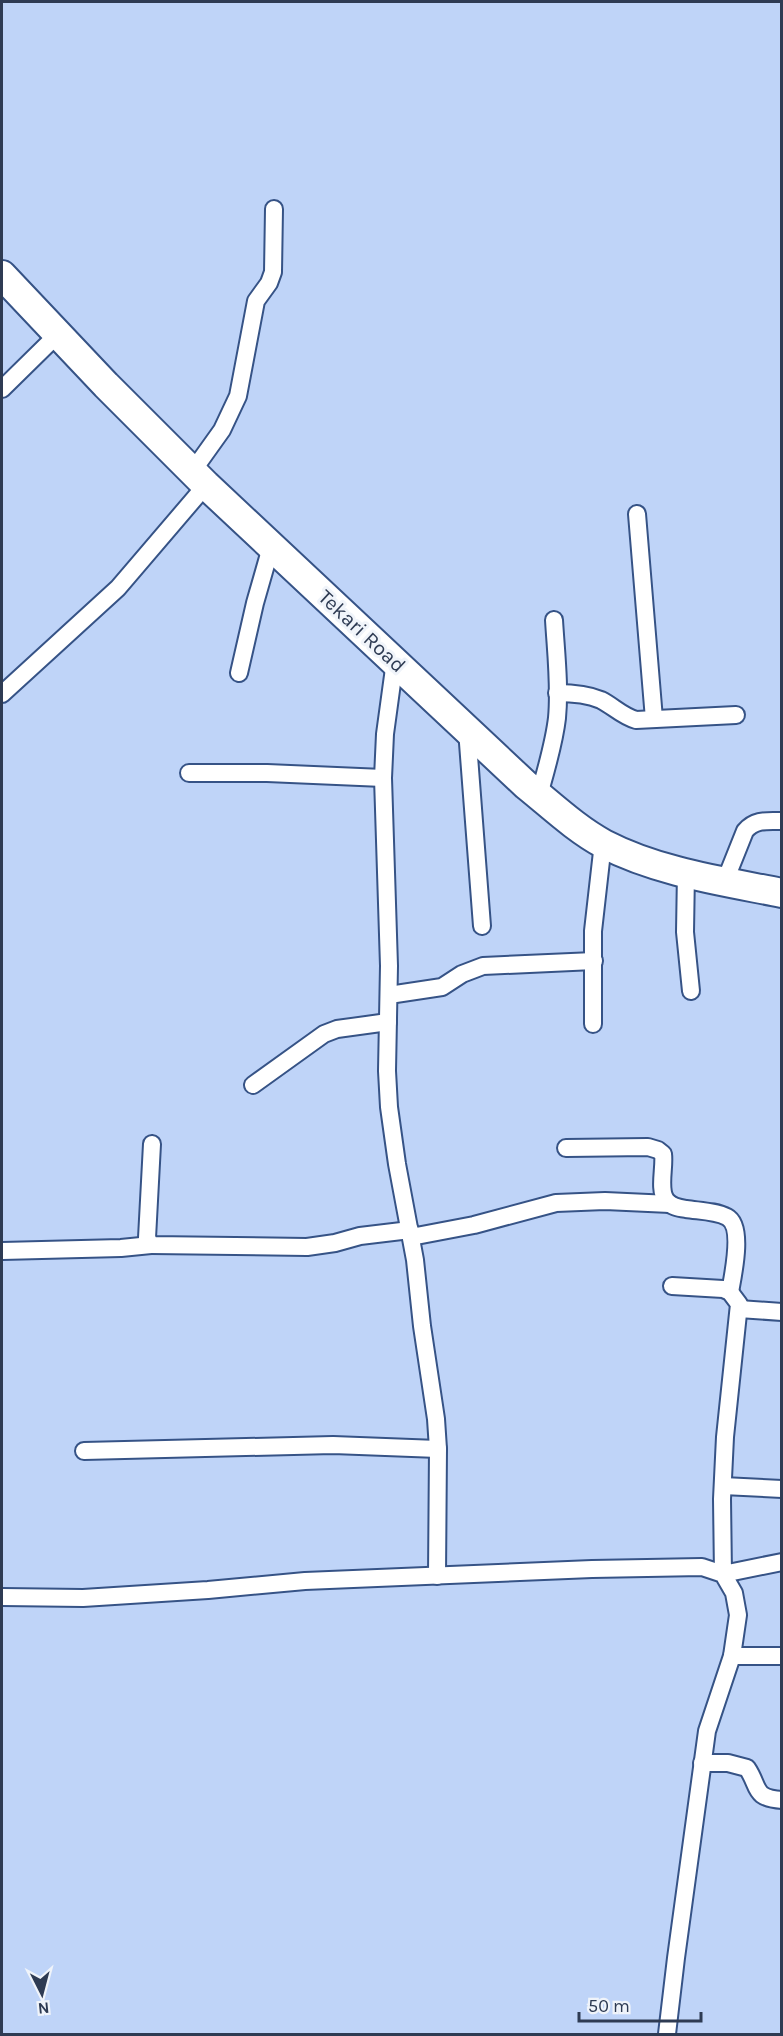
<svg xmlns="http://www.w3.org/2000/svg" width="783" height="2036" font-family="Karla,sans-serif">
  <rect width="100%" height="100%" fill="#bfd4f8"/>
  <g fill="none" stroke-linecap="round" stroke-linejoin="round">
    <g stroke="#365386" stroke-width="20">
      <g id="minor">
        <polyline points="2,389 57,335"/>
        <polyline points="192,472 222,430 238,396 256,301 269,283 273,272 274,209"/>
        <polyline points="637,514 654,719"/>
        <polyline points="395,661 385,734 383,778 389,966 387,1071 389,1107 397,1164 415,1260 422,1326 436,1419 438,1449 437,1576"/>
        <polyline points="239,673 255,603 271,547"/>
        <path d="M557,693C573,693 587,694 601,700C613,706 622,716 636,720L736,715"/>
        <polyline points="2,694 118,588 206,485"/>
        <polyline points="467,730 482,926"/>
        <polyline points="189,773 267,773 383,778"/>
        <path d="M539,795C546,770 554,744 557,718C560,686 556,653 554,620"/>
        <polyline points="686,872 685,932 691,991"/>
        <path d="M725,881L745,831C755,819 767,821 782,821"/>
        <polyline points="389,995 442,987 462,974 483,966 594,961"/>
        <polyline points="593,1024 593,931 603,843"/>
        <polyline points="253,1085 324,1034 337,1029 388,1022"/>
        <polyline points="152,1144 147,1238 151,1245 307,1247 335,1243 360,1236 410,1230"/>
        <path d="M566,1148L648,1147L658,1150L663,1154C665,1167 658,1189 666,1200C671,1207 679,1208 686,1209C699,1211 716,1211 727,1217C744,1226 733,1275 730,1292"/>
        <polyline points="411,1237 474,1225 556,1203 605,1201 670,1204"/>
        <polyline points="2,1251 121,1248 151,1245"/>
        <polyline points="672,1286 723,1289 730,1292 739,1304 725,1437 722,1499 723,1574 782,1562"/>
        <polyline points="739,1309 782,1312"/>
        <polyline points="84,1451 333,1445 438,1449"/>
        <polyline points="723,1486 782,1489"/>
        <polyline points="2,1597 83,1598 208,1590 305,1581 592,1569 702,1567 723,1574 734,1593 738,1615 732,1656 707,1731 676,1958 667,2034"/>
        <polyline points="732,1656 782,1656"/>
        <path d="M702,1763H728L747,1768C760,1787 752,1798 782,1800"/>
      </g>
    </g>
    <g stroke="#365386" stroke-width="32">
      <path id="trunk" d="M2,275L106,385L206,485L526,785C551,805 576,829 604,844C658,872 722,881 782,893"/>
    </g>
    <use href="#minor" stroke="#fff" stroke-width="16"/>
    <use href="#trunk" stroke="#fff" stroke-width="28"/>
  </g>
  <g text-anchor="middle" stroke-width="6" stroke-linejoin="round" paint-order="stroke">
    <g font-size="21" fill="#2e3b53" stroke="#f0f4fa">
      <text transform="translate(362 631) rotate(43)" y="7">Tekari Road</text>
    </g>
  </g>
  <rect width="783" height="2036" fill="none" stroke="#2e3b53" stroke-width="6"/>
  <g transform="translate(42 1994) rotate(174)" stroke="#f0f4fa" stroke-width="4.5" paint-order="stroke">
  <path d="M0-4.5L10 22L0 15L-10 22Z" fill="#2e3b53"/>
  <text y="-9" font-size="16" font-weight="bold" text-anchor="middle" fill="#2e3b53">N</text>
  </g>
  <path d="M579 2012v9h122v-9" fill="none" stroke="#2e3b53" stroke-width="3"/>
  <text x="588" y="2012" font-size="18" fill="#2e3b53" stroke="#f0f4fa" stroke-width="4.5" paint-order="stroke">50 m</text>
</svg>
